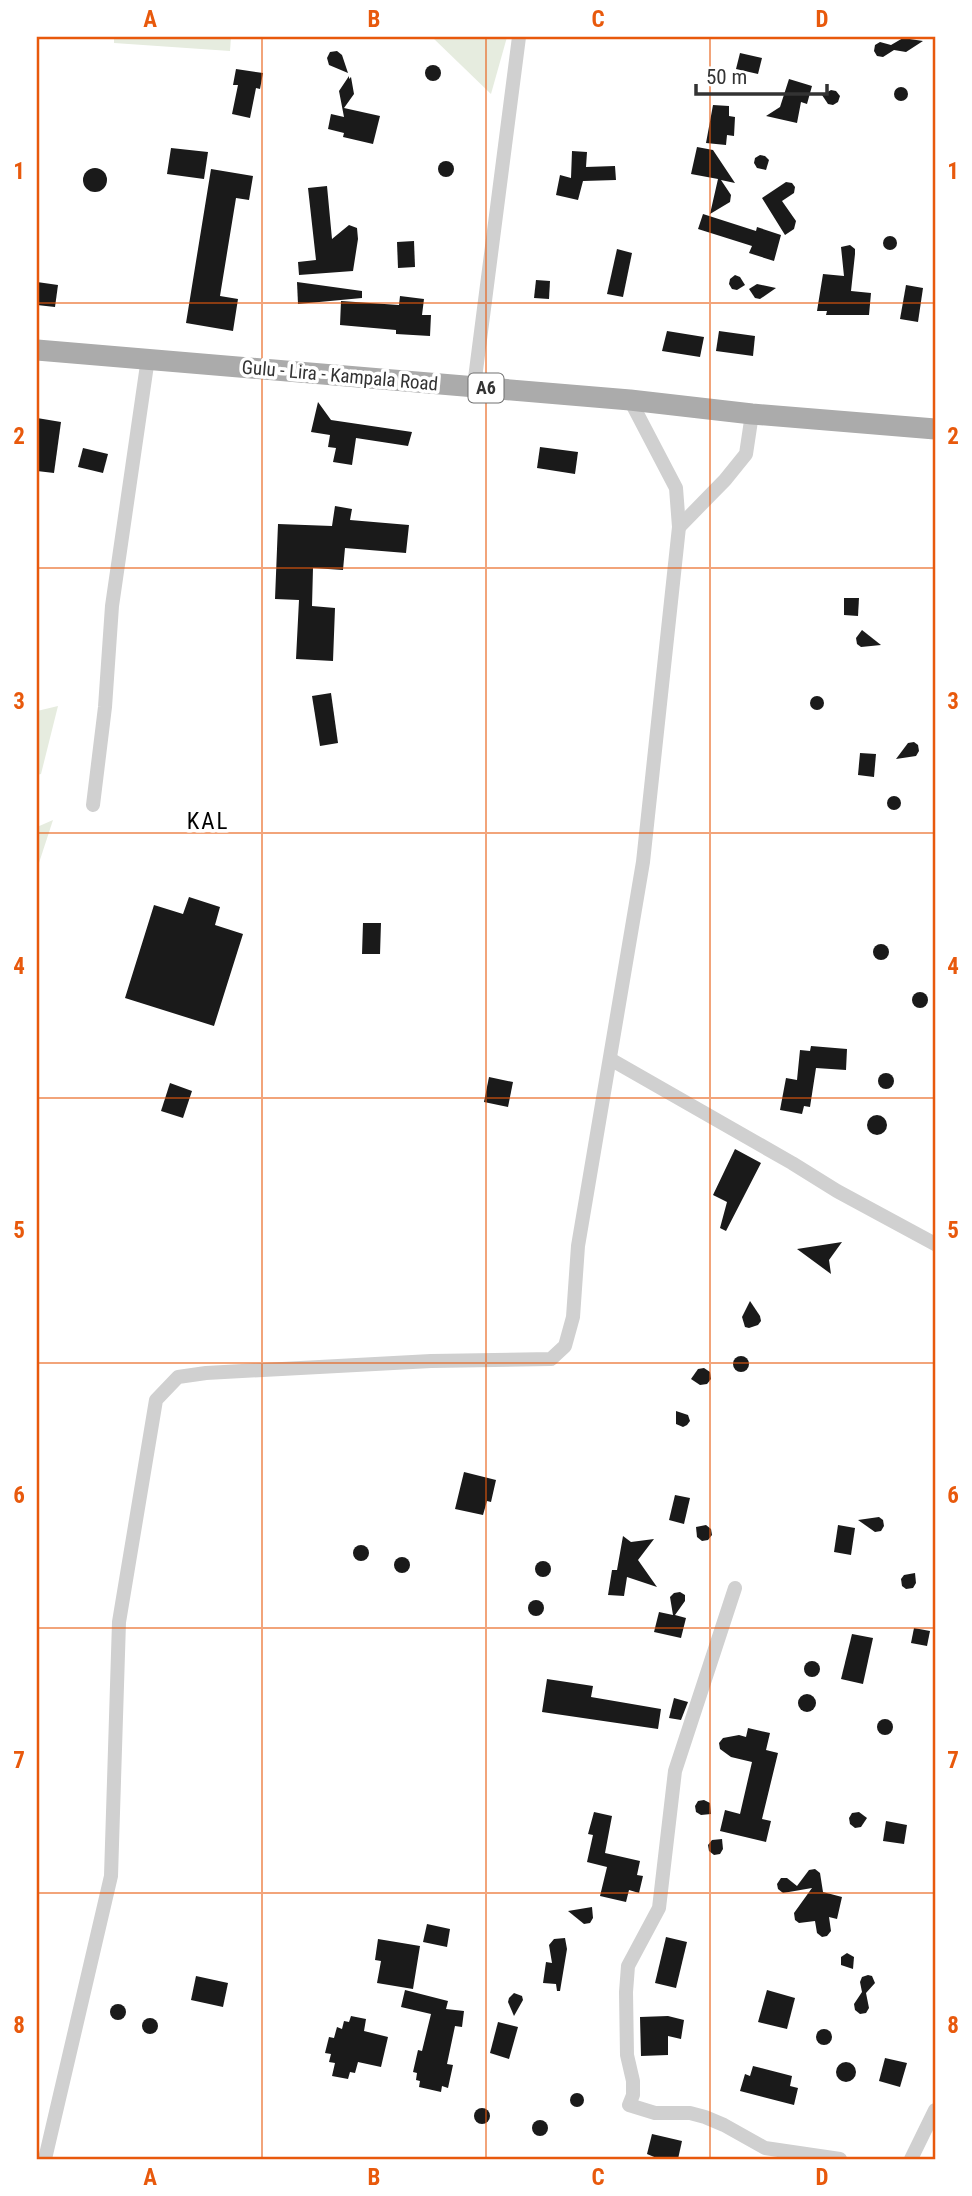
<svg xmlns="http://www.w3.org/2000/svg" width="972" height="2196" font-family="'Roboto Condensed',sans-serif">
  <rect width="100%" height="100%" fill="#fff"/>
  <g fill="#e6ecdf">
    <polygon points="114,37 231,37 230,51 114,43"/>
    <polygon points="432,37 507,37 491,94"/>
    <polygon points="58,706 41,774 37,775 37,711"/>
    <polygon points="53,820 37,869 37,827"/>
  </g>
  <g fill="#1a1a1a">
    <polygon points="903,38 923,41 906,52 894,50 883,57 877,56 874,51 875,45 880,42 891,45"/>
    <polygon points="337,51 342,55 348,73 329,65 327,58 330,52"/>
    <polygon points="740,53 762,58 758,74 736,69"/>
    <circle cx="433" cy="73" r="8"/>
    <polygon points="236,69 263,73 260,89 256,88 250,118 232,114 238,85 233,85"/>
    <polygon points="349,76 349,79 351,77 354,94 344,108 380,116 373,144 343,137 344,133 328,129 331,114 344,117 339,91"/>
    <polygon points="789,79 812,86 807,104 801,102 797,123 766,116 780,107"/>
    <circle cx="901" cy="94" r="7"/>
    <polygon points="831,90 836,91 840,96 838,102 833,105 828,104 822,95"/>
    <polygon points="713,105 729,106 729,116 735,117 734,136 727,135 726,145 706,143"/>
    <polygon points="697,147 713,150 735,183 721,180 731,195 730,202 710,214 718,179 691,174"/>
    <polygon points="171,148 208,152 204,179 167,174"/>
    <polygon points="572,151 587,152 586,167 615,166 616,180 583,181 578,200 556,195 560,175 571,178"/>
    <polygon points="760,155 765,156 769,160 766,170 757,168 754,163 755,158"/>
    <circle cx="446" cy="169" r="8"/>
    <circle cx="95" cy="180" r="12"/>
    <polygon points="211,169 253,176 249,200 236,198 220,296 238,299 233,331 186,323"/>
    <polygon points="786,182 792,183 795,187 794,193 782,201 796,221 794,229 785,235 762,198"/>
    <polygon points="327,186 332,239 349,225 357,228 358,239 353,271 299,275 298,262 316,260 308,188"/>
    <polygon points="703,214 756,231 757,227 781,235 774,261 749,253 752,246 698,229"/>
    <circle cx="890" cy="243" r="7"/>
    <polygon points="414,241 415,267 398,268 397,242"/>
    <polygon points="850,245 855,249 855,254 851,291 871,293 869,315 826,315 827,311 817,311 823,274 844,276 841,247"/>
    <polygon points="617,249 632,253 623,297 607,294"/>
    <polygon points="735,275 740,277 745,285 737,290 732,289 729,284 730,279"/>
    <polygon points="536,280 550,281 549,299 534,298"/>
    <polygon points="37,282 58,285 55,307 37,305"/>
    <polygon points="297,282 362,291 362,298 298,304"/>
    <polygon points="757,284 776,288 760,299 755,298 749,289"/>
    <polygon points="906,285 923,288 918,322 900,319"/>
    <polygon points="400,296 424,299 422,315 431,315 430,336 396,334 396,330 340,325 341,301 399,305"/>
    <polygon points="667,331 704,337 700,357 662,351"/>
    <polygon points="719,331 755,336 753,356 716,351"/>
    <polygon points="318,402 331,420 412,432 408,446 356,438 352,465 333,462 336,448 328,447 330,435 311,432"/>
    <polygon points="37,418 61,422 54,473 37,471"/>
    <polygon points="540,447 578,452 575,474 537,468"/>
    <polygon points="83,448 108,454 103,473 78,467"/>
    <polygon points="335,506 352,509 350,520 409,525 406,553 345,548 343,570 313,568 312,606 335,608 333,661 296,659 299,600 275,599 278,524 332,526"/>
    <polygon points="844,598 859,598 858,616 844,615"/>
    <polygon points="862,630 881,645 861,647 857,644 856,638"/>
    <polygon points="331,693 338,743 320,746 312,696"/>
    <circle cx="817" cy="703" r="7"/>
    <polygon points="914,742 918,745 919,751 916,756 896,759 908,743"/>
    <polygon points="860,753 876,754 874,777 858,775"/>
    <circle cx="894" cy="803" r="7"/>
    <polygon points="189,897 220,907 215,925 243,934 214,1026 125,998 154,905 183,914"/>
    <polygon points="363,923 381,923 380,954 362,954"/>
    <circle cx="881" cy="952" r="8"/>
    <circle cx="920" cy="1000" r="8"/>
    <polygon points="811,1046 847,1049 846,1070 816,1068 810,1107 804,1106 802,1114 780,1110 786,1078 797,1080 800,1050 810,1051"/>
    <circle cx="886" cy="1081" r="8"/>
    <polygon points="489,1077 513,1082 508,1107 484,1102"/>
    <polygon points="170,1083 192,1091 183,1118 161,1111"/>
    <circle cx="877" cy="1125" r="10"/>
    <polygon points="735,1149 761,1163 726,1231 720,1228 727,1202 713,1195"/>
    <polygon points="842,1242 829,1260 831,1274 797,1249"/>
    <polygon points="750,1301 760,1316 761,1321 758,1325 749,1328 745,1327 742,1317"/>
    <circle cx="741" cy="1364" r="8"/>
    <polygon points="704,1368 710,1372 711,1379 707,1384 700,1385 691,1379 698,1369"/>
    <polygon points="676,1411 688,1415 690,1421 687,1425 683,1427 676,1424"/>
    <polygon points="464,1472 496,1480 491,1502 487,1501 483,1515 455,1509"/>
    <polygon points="675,1495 690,1498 684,1524 669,1520"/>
    <polygon points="879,1517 883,1520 884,1526 881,1531 875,1532 858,1520"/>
    <polygon points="706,1525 711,1529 712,1535 708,1540 702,1541 697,1537 696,1527"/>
    <polygon points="838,1525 855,1528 851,1555 834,1552"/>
    <polygon points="623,1536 631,1542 654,1539 638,1560 657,1587 627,1577 624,1596 608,1595 612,1570 617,1570"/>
    <circle cx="361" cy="1553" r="8"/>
    <circle cx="402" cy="1565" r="8"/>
    <circle cx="543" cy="1569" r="8"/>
    <polygon points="915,1573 916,1583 913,1588 906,1589 902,1586 901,1579 904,1575"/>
    <polygon points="680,1592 685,1595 685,1601 675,1615 686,1618 681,1638 654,1632 659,1612 673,1615 670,1597 674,1593"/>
    <circle cx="536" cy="1608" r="8"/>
    <polygon points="914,1628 930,1631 927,1646 911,1643"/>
    <polygon points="852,1634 873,1638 863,1684 841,1679"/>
    <circle cx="812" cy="1669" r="8"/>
    <polygon points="547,1679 593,1686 591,1697 661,1709 658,1729 542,1712"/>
    <circle cx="807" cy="1703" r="9"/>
    <polygon points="674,1698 688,1702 681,1720 669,1718"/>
    <circle cx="885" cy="1727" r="8"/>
    <polygon points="748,1728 770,1733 766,1750 778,1753 762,1819 771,1821 766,1842 720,1831 725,1810 740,1814 752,1762 731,1757 720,1749 719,1743 723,1738 739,1735 746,1737"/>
    <polygon points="704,1800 710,1803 711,1814 701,1815 696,1812 695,1806 698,1801"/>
    <polygon points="594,1812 612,1816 605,1853 640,1861 637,1875 643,1876 639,1893 629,1890 626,1902 600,1896 607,1867 587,1862 593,1835 588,1834"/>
    <polygon points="859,1812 867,1818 861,1827 855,1828 850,1824 849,1818 852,1813"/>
    <polygon points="886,1821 907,1825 904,1844 883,1841"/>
    <polygon points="722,1839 723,1849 720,1854 714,1855 709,1851 708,1845 712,1840"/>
    <polygon points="815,1869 820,1873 823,1892 842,1897 837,1919 829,1917 831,1931 827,1936 822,1937 817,1933 815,1921 799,1923 795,1920 794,1913 812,1888 783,1893 778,1889 777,1884 781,1878 787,1878 797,1886 809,1870"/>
    <polygon points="592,1907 593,1918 590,1923 584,1924 568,1911"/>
    <polygon points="427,1924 450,1929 447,1947 423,1942"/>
    <polygon points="666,1937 687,1942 676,1988 655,1983"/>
    <polygon points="565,1938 567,1949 560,1991 557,1991 556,1984 543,1983 546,1962 552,1963 549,1945 554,1939"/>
    <polygon points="378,1939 420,1946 413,1989 377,1983 381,1961 375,1960"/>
    <polygon points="847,1953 854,1957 853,1969 841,1965 841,1957"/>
    <polygon points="868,1975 872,1976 875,1983 866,1993 869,2008 866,2013 860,2014 855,2010 854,2004 862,1992 860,1982 862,1977"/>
    <polygon points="196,1976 228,1983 223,2007 191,2000"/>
    <polygon points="405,1990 448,2001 446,2009 464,2011 462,2027 455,2026 447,2064 453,2065 448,2088 442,2086 441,2092 419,2087 420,2081 416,2080 417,2073 413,2072 418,2050 422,2051 431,2014 401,2007"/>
    <polygon points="767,1990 795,1998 787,2029 758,2022"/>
    <polygon points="514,1993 522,1996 523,2000 514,2016 508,2002 509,1998"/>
    <circle cx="118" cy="2012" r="8"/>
    <polygon points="351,2016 366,2019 364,2031 388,2037 381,2067 358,2062 355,2073 350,2072 348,2079 332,2076 335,2063 329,2062 331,2054 325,2053 329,2037 334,2038 337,2027 342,2029 344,2021 349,2022"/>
    <polygon points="668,2016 684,2020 681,2039 668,2036 668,2055 641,2056 640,2017"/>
    <circle cx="150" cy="2026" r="8"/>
    <polygon points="498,2022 518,2027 509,2059 490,2053"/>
    <circle cx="824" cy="2037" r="8"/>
    <polygon points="885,2058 907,2063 900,2087 879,2081"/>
    <circle cx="846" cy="2072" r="10"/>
    <polygon points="753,2066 792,2076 790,2086 798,2088 794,2105 740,2091 745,2074 750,2076"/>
    <circle cx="577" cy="2100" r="7"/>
    <circle cx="482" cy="2116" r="8"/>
    <circle cx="540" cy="2128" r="8"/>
    <polygon points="652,2134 682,2141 678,2159 659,2159 647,2154"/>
  </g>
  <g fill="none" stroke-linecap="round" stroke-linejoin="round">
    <g stroke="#d0d0d0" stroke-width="14">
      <polyline points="474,386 519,37"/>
      <polyline points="679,527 725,480 746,454 752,414"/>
      <polyline points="93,805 105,707 112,606 148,358"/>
      <polyline points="610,1059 792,1163 837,1191 935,1244"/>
      <polyline points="735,1588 675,1771 659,1908 628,1966 626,1992 627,2055 633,2081 633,2095 629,2105 655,2113 690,2113 705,2117 724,2125 765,2148 840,2159"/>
      <polyline points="45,2159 111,1876 119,1622 156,1400 178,1377 206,1373 431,1361 551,1359 565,1346 573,1317 578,1246 643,862 679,527 676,488 630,400"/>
      <polyline points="911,2159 935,2110"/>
    </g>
    <polyline stroke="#ababab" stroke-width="21" points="37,350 630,400 752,414 935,429"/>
  </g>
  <path fill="none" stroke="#e8590c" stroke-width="2" stroke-opacity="0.55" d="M262,37V2159M486,37V2159M710,37V2159M37,303H935M37,568H935M37,833H935M37,1098H935M37,1363H935M37,1628H935M37,1893H935"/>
  <g text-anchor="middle" stroke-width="7" stroke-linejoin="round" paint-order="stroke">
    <rect fill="#fff" stroke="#707070" stroke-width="2" x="468.5" y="373.5" width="35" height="29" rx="5"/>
    <g font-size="18" font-weight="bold" fill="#333">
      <text x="486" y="394">A6</text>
    </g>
    <g font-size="19" fill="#333" stroke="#fff">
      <text transform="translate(340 375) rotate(5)" y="7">Gulu - Lira - Kampala Road</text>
    </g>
    <g font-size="23" letter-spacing="2" fill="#000" stroke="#fff">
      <text x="208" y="829">KAL</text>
    </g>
  </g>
  <rect width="972" height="2196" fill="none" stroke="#ffffff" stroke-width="77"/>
  <path d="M696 84v10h131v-10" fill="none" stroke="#333333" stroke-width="3.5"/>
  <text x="706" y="84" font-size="21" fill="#333333" stroke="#ffffff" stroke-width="5" paint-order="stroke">50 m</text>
  <rect x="38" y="38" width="896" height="2120" fill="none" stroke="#e8590c" stroke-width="2.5"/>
  <g font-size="23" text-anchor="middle" font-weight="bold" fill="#e8590c">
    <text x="150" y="27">A</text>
    <text x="374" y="27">B</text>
    <text x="598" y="27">C</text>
    <text x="822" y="27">D</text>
    <text x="19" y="179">1</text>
    <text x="953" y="179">1</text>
    <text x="19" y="444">2</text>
    <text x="953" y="444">2</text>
    <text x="19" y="709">3</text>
    <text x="953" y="709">3</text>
    <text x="19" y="974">4</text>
    <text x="953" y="974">4</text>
    <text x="19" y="1238">5</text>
    <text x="953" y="1238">5</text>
    <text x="19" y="1503">6</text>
    <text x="953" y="1503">6</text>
    <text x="19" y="1768">7</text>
    <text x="953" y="1768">7</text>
    <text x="19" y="2033">8</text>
    <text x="953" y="2033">8</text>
    <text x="150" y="2185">A</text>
    <text x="374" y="2185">B</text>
    <text x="598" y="2185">C</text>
    <text x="822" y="2185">D</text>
  </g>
</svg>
